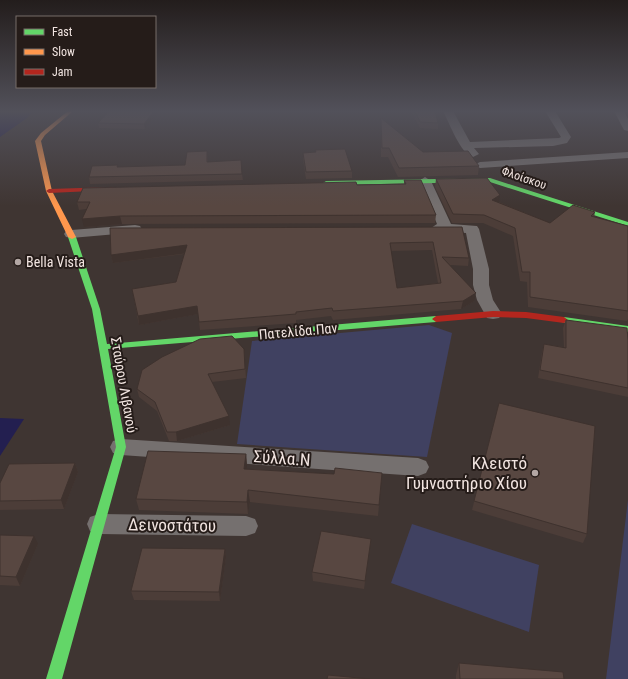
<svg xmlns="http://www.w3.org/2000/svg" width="628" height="679" font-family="'Roboto Condensed',sans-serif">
  <rect width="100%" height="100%" fill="#3f3532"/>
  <g fill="#404161">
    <polygon points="429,325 452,333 427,457 237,444 252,341"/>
    <polygon points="628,500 628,679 606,679"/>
    <polygon points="412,524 539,565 529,632 391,583"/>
  </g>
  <g fill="#231f50">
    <polygon points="0,111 33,111 27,118 0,137"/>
    <polygon points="0,418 24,419 0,456"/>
  </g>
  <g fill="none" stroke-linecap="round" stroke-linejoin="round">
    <g fill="#75706f" fill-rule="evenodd">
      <path d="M443,111H453L470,142L559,138L561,137L545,111H555L571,137L567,143L553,146L474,148L479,154L473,157C461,155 449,122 443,111Z"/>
      <polygon points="614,111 624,111 628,119 628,131 624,130"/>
      <polygon points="628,152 628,158 480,168 474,165 480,162"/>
      <polygon points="425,177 431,181 451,224 477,226 479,229 489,269 489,285 493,300 502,314 499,318 493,319 487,318 477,300 473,285 473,269 466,233 433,231 431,228 437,224 419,181"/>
      <polygon points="135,225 140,226 142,229 140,232 71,238 66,237 64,234 66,231 71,230"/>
      <polygon points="121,439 418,458 426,461 429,467 426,473 418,476 121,455 113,453 110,447 113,441"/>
      <polygon points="99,514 246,516 255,519 258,526 255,533 246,536 99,534 90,531 87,524 90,517"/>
    </g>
    <g fill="#63d668" fill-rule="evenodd">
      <polygon points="490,178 628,222 628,226 490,182 326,185 323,183 326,181"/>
      <polygon points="69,235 72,235 76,237 100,309 107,344 436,316 440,319 436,322 108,349 126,447 62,679 46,679 116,447 92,309 68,237"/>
      <polygon points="564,317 628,326 628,332 561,322 560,320"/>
    </g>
    <polygon fill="#ff974d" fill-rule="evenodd" points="68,111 73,111 45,135 41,141 52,191 76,237 72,239 68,237 46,191 35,141 41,133"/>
    <g fill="#b3261e" fill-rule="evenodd">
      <polygon points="112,187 114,188 114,190 49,193 46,191 49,189"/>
      <polygon points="493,311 526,312 564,317 568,320 564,323 526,318 493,317 436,322 432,319 436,316"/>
    </g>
  </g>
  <g fill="#4c3d38" fill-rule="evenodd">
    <polygon points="411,111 435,111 438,123 438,129 420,128"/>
    <polygon points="159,112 145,129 99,128 98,123"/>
    <polygon points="381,118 423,152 479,166 478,175 398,177 388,157 381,157"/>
    <polygon points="315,150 352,171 352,178 306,179 303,159 303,153 315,152"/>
    <polygon points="207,151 208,162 242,174 243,180 90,184 89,177 118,167 185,165"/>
    <polygon points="436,179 499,202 550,223 595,212 594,217 628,226 628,319 627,321 528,307 527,282 520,281 513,236 483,223 452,223 435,187"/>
    <polygon points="404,180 436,215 435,223 122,224 84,227 86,209 79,210 77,202 357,185 404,184"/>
    <path d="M462,227L469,258L468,266L450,265L474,301L461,309L333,320L331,316L296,320V323L200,330L198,314L139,325L132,289L176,282L184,254L113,263L111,255ZM432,250L438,283L397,288L391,251Z"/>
    <polygon points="566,320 628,340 628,397 538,378 542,352 544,344 564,347 563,328"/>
    <polygon points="244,349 246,378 212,382 230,425 177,441 169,441 157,411 139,397 137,389"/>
    <polygon points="499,403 587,534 583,543 472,510"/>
    <polygon points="246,454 247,466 247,469 334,474 382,473 378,516 250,502 248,514 139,510 136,499"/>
    <polygon points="75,463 78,472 64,509 0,510 0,483"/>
    <polygon points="0,535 38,544 20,586 0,585"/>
    <polygon points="371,539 364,589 313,581 312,572"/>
    <polygon points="225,549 226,557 220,601 134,600 131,591"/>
    <polygon points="459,663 564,679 456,679 456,675"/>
  </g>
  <g fill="#3e322e">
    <polygon points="154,111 159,111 159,112 145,129 144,124"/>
    <polygon points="500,195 499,203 492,200"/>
    <polygon points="120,216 122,224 84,227 82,219"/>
    <polygon points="187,245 188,253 113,263 111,255"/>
    <polygon points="476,293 474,301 461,309 463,301"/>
    <polygon points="197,306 198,314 139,325 138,316"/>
    <polygon points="229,416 230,425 177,441 176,432"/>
    <polygon points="246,454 247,466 246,480 244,469"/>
    <polygon points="75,463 78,472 64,509 61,500"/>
    <polygon points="248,490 250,502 248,514 247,502"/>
    <polygon points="34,536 38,544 20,586 16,577"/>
    <polygon points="225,549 226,557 220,601 219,592"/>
  </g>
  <g fill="#584741" stroke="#3e322e" fill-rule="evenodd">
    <polygon points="109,111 154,111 144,124 98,123"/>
    <polygon points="415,111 435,111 438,123 420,122"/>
    <polygon points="381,118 423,152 468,151 479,166 399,168 389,148 382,148"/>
    <polygon points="345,149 352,171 306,172 303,153 316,152 315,150"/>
    <polygon points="207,151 207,162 241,160 242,174 89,177 92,166 118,165 117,167 185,165 187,152"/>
    <polygon points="487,178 500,195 492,200 550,223 573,205 595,212 591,216 628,226 628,311 530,297 530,272 522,272 515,228 484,215 453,214 436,179"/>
    <polygon points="404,180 421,180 436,215 120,216 82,219 90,202 77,202 83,188 356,182 357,185 406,184"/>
    <path d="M462,227L469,258L442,257L476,293L463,301L333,311L332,308L296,312V314L199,322L197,306L138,316L132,289L176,282L187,245L111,255L110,228ZM433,242L441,283L397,288L390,243Z"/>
    <polygon points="566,320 627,328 628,340 628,388 540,370 544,344 566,348"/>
    <polygon points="232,336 244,349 245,369 208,374 229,416 176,432 167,432 155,402 137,389 142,370 162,357 200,339"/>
    <polygon points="499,403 595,426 587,534 474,501"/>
    <polygon points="148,451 246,454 244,469 334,474 335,468 382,473 379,505 248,490 247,502 136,499"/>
    <polygon points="75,463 61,500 0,501 0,483 9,464"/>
    <polygon points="321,531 371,539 365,581 312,572"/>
    <polygon points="0,535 34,536 16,577 0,576"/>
    <polygon points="142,548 225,549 219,592 131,591"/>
    <polygon points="459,663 563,672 564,679 460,679"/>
    <polygon points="328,675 370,679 327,679"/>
  </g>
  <linearGradient id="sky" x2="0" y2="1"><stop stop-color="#231d1c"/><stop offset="0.54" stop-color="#52515a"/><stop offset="1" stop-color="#52515a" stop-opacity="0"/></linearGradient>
  <rect width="628" height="206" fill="url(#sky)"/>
  <g fill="#b3a7a4" stroke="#251c19" stroke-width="1.5">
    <circle cx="18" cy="262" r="4"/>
    <circle cx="535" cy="473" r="4"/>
  </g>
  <g text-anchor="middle" stroke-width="4" stroke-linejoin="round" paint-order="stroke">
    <g font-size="12" fill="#f2e5e1" stroke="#251c19">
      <text transform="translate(524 178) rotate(19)" y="4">Φλοίσκου</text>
    </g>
    <g font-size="14" fill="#f2e5e1" stroke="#251c19" text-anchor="start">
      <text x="26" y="267">Bella Vista</text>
    </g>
    <g font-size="14" fill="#f2e5e1" stroke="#251c19">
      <text transform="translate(298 331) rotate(-5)" y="5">Πατελίδα.Παν</text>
      <text transform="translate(124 385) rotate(80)" y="5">Σταύρου Λιβανού</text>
    </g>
    <g font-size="17" fill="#f2e5e1" stroke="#251c19">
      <text transform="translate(282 458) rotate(4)" y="6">Σύλλα.Ν</text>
      <text transform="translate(172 525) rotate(1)" y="6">Δεινοστάτου</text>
    </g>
    <g font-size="17" fill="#f2e5e1" stroke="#251c19" text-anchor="end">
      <text x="527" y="469">Κλειστό<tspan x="527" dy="20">Γυμναστήριο Χίου</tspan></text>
    </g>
  </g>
  <rect x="16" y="16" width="140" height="72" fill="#251c19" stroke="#776c69"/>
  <rect x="24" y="29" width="20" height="6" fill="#63d668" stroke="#776c69"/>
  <text x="52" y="36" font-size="12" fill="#f2e5e1">Fast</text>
  <rect x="24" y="49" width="20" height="6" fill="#ff974d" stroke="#776c69"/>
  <text x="52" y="56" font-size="12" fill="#f2e5e1">Slow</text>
  <rect x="24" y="69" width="20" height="6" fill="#b3261e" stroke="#776c69"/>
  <text x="52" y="76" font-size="12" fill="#f2e5e1">Jam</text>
</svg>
